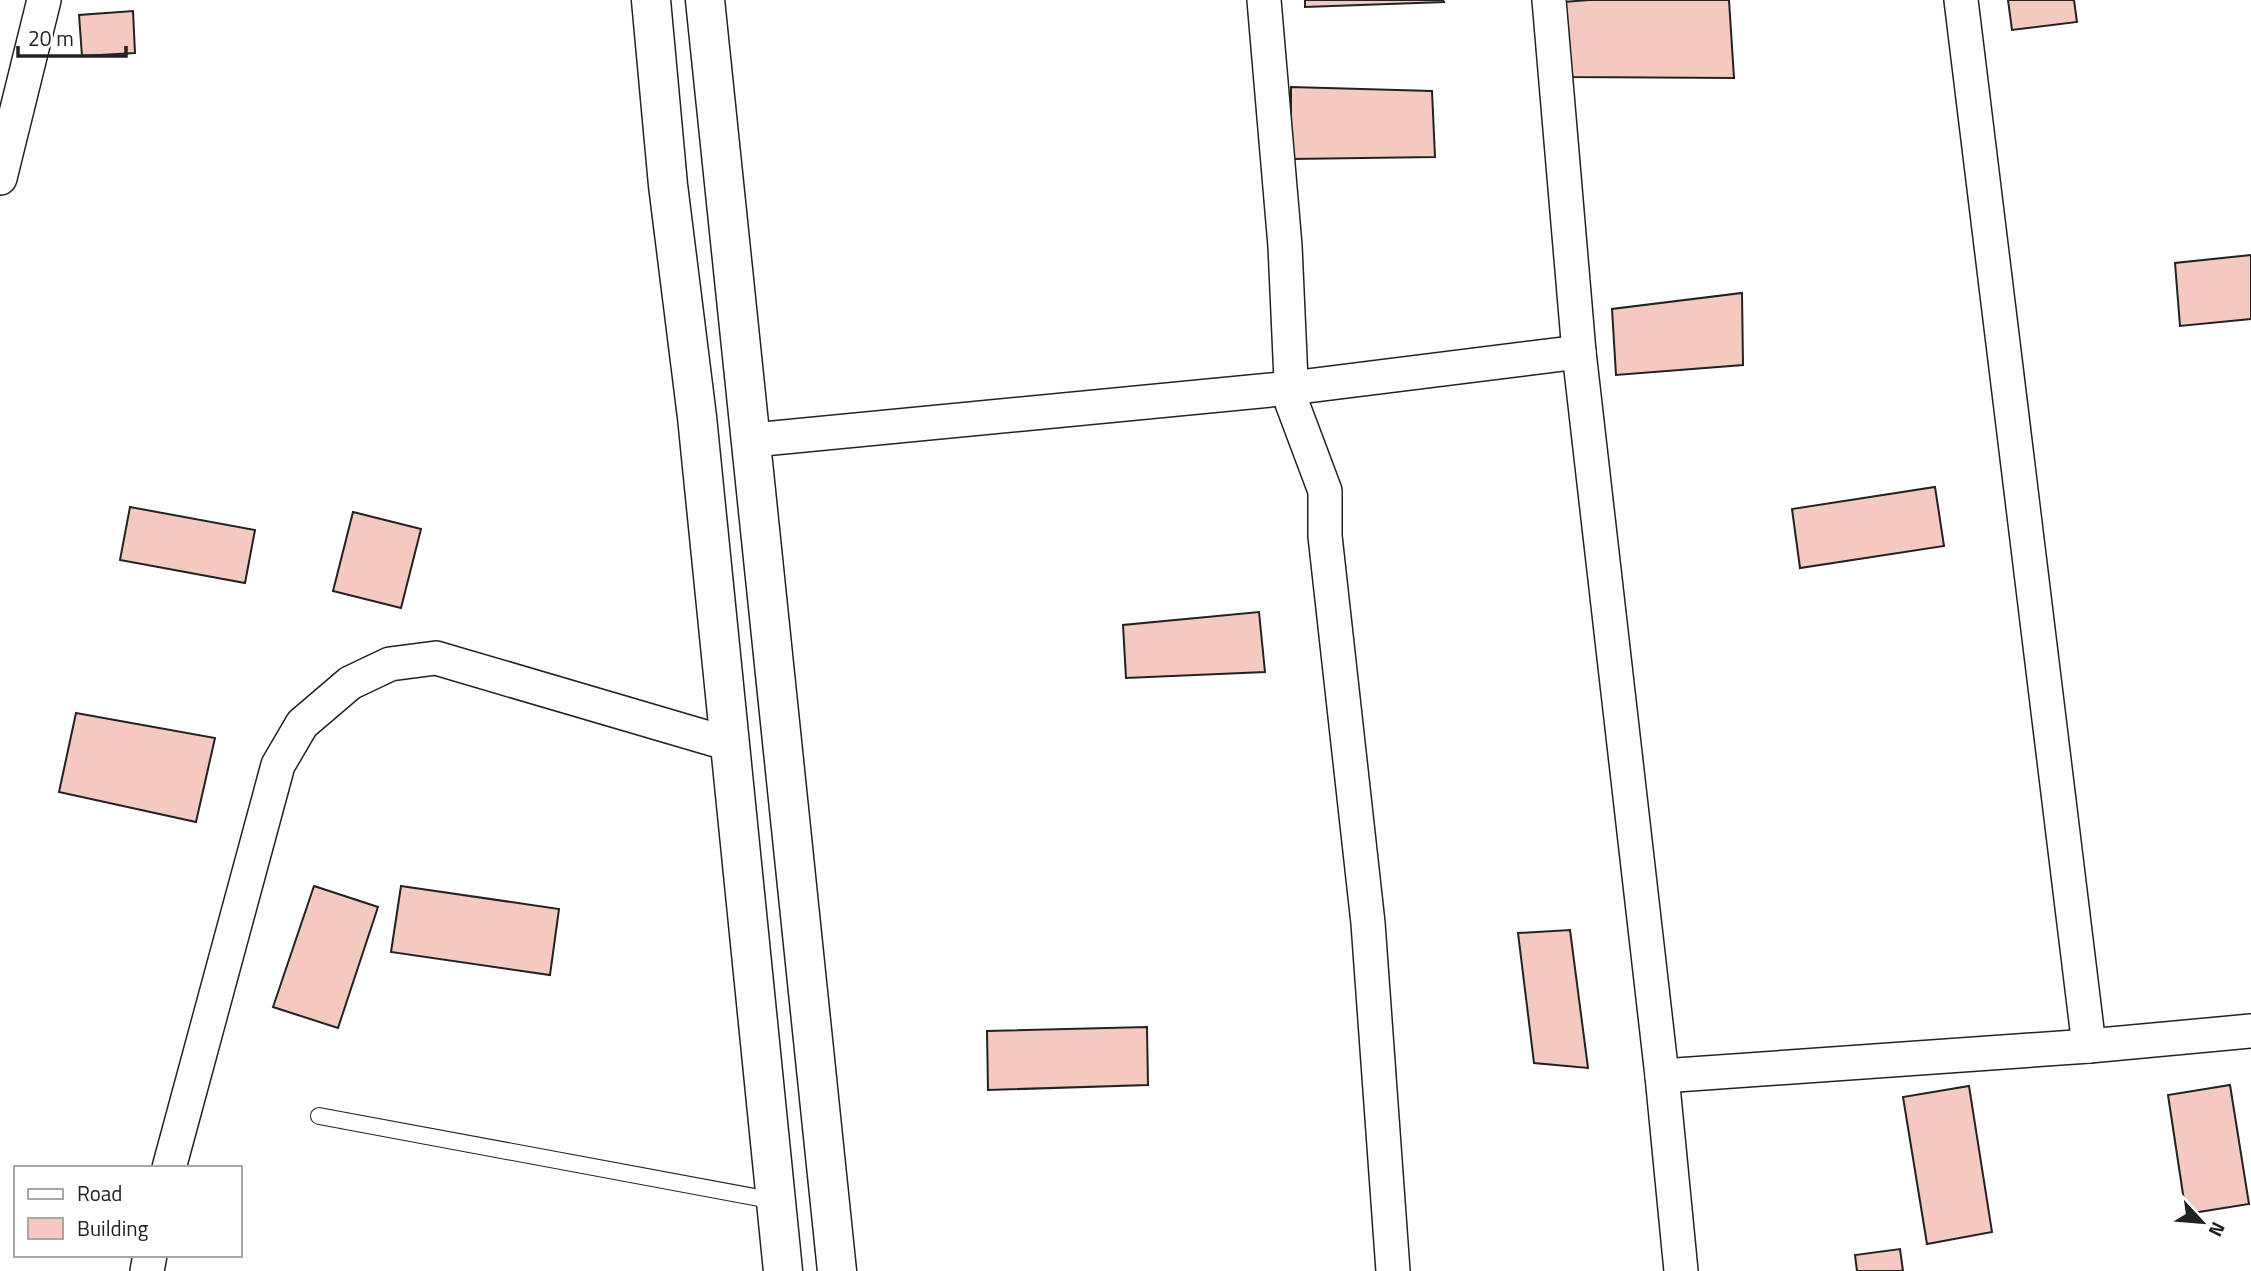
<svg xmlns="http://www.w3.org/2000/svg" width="2251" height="1271" font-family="'Titillium Web',sans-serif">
  <rect width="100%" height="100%" fill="#fff"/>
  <g fill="#f3c9c0" stroke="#222" stroke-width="2">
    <polygon points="1305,0 1443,0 1444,2 1305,7"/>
    <polygon points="1589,0 1729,0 1734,78 1570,77 1563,2"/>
    <polygon points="2008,0 2074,0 2077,22 2012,30"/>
    <polygon points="133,11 135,53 82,56 79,15"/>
    <polygon points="1291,87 1432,91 1435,157 1291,159"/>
    <polygon points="2251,255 2251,319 2180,326 2175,263"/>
    <polygon points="1742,293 1743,365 1616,375 1612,309"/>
    <polygon points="1935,487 1944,546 1800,568 1792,509"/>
    <polygon points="130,507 255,530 245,583 120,560"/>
    <polygon points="353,512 421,529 401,608 333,591"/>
    <polygon points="1259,612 1265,672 1126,678 1123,625"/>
    <polygon points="76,713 215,738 196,822 59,792"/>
    <polygon points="314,886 378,907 338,1028 273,1007"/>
    <polygon points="401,886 559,909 550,975 391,952"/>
    <polygon points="1570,930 1588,1068 1534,1063 1518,933"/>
    <polygon points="1147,1027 1148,1085 988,1090 987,1031"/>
    <polygon points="2230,1085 2249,1204 2186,1214 2168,1095"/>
    <polygon points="1969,1086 1992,1232 1927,1244 1903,1097"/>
    <polygon points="1900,1249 1903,1271 1857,1271 1855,1255"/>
  </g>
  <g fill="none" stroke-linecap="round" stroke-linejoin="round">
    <g stroke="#222" stroke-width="18">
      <polyline id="lane" points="319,1116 776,1201"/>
    </g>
    <g stroke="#222" stroke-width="36">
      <g id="street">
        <polyline points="1264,0 1285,246 1292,403 1325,491 1325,536 1368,923 1393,1271"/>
        <polyline points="1549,0 1579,352 1662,1076 1681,1271"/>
        <polyline points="1961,0 2089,1046"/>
        <polyline points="0,178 44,0"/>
        <polyline points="753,440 1291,388 1579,352"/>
        <polyline points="1662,1076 2089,1046 2251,1031"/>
        <polyline points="169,1168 278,765 302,724 350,683 390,664 436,658 729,744"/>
        <polyline points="147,1271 150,1255"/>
      </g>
    </g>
    <g stroke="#222" stroke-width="41">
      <g id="highway">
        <polyline points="651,0 668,185 697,417 783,1271"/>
        <polyline points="705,0 837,1271"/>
      </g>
    </g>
    <use href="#lane" stroke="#fff" stroke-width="16"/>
    <use href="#street" stroke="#fff" stroke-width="33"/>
    <use href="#highway" stroke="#fff" stroke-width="38"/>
  </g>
  <rect x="14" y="1166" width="228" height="91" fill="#ffffff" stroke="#a7a7a7" stroke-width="2"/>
  <rect x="28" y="1189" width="35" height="10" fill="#ffffff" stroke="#a7a7a7" stroke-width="2"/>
  <text x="77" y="1201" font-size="21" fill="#222222">Road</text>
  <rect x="28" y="1218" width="35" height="21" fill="#f3c9c0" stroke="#a7a7a7" stroke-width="2"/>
  <text x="77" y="1236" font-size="21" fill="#222222">Building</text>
  <g transform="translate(2202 1222) rotate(116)" stroke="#ffffff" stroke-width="5" paint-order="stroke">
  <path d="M0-5L12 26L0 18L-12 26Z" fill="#222222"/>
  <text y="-10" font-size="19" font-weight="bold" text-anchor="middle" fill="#222222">N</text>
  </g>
  <path d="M18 46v10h108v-10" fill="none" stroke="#222222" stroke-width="3.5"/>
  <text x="28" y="46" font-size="21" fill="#222222" stroke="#ffffff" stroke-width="5" paint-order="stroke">20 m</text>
</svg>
